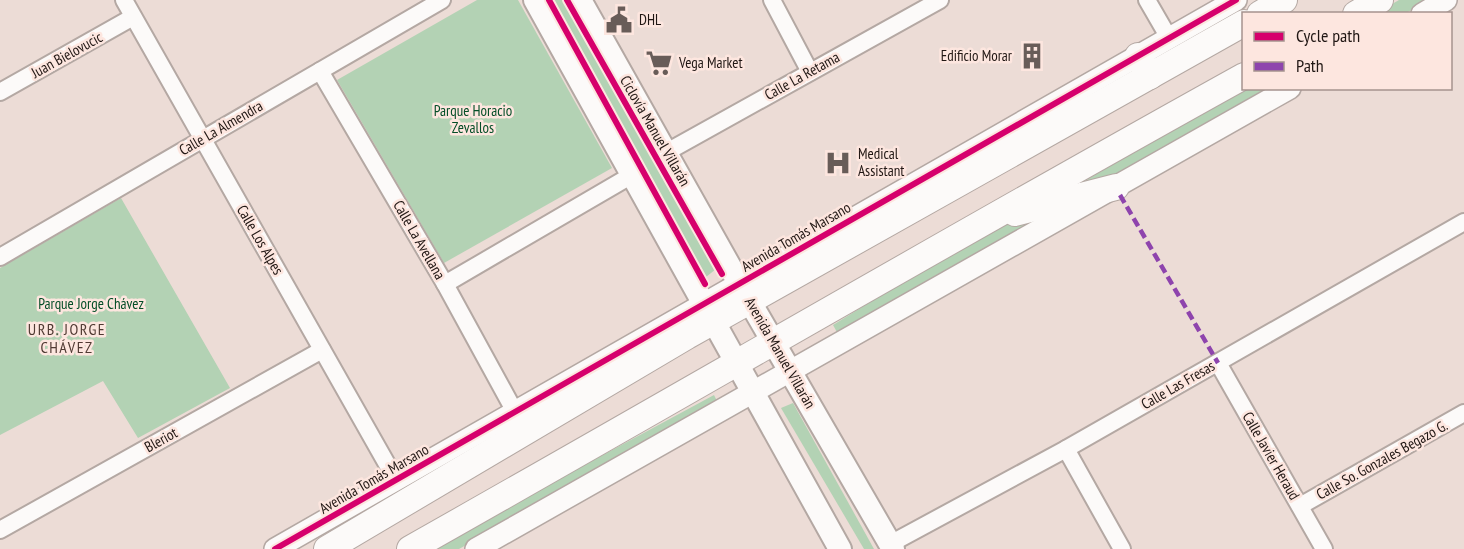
<svg xmlns="http://www.w3.org/2000/svg" width="1464" height="549" font-family="'PT Sans Narrow',sans-serif">
  <rect width="100%" height="100%" fill="#ecdcd6"/>
  <g fill="#b3d2b4">
    <polygon points="477,0 518,0 612,168 444,263 337,80"/>
    <polygon points="551,0 564,0 716,269 706,277"/>
    <polygon points="1399,0 1429,0 1406,13 1375,14"/>
    <polygon points="1243,88 1277,89 1119,181 1066,192"/>
    <polygon points="121,198 230,388 138,438 103,381 0,435 0,268"/>
    <polygon points="1058,211 838,334 833,325 989,229"/>
    <polygon points="714,395 718,403 459,549 429,549"/>
    <polygon points="793,403 874,549 864,549 781,408"/>
  </g>
  <g fill="none" stroke-linecap="round" stroke-linejoin="round">
    <g stroke="#b4a8a3" stroke-width="20">
      <g id="minor">
        <polyline points="124,0 396,480"/>
        <polyline points="772,0 810,72"/>
        <polyline points="1147,0 1169,38"/>
        <polyline points="320,71 445,284 515,412"/>
        <polyline points="0,92 133,17"/>
        <polyline points="665,153 940,0"/>
        <polyline points="0,257 442,0"/>
        <polyline points="445,284 632,175"/>
        <polyline points="1218,363 1324,549"/>
        <polyline points="1066,449 1122,549"/>
        <polyline points="1300,506 1464,413"/>
        <polyline points="0,530 322,350"/>
        <polyline points="890,544 1066,449 1464,222"/>
      </g>
    </g>
    <g stroke="#b4a8a3" stroke-width="24">
      <g id="tertiary">
        <polyline points="1422,14 1446,0"/>
        <polyline points="275,549 1236,0"/>
        <polyline points="476,549 1290,88"/>
      </g>
    </g>
    <g stroke="#b4a8a3" stroke-width="26">
      <g id="secondary">
        <polyline points="535,0 840,549"/>
        <polyline points="580,0 739,283 893,549"/>
      </g>
    </g>
    <g stroke="#b4a8a3" stroke-width="28">
      <g id="primary">
        <polyline points="1260,14 1284,0"/>
        <polyline points="1356,14 1380,0"/>
        <polyline points="1138,56 1150,76"/>
        <polyline points="1015,213 1116,187"/>
        <polyline points="327,549 687,336 1244,23"/>
        <path d="M410,549C688,392 964,231 1244,76"/>
      </g>
    </g>
    <use href="#minor" stroke="#fcfaf9" stroke-width="16"/>
    <use href="#tertiary" stroke="#fcfaf9" stroke-width="21"/>
    <use href="#secondary" stroke="#fcfaf9" stroke-width="22"/>
    <use href="#primary" stroke="#fcfaf9" stroke-width="26"/>
    <polyline stroke="#8e44ad" stroke-width="4.5" stroke-dasharray="9 4.5" stroke-linecap="butt" points="1120,195 1218,363"/>
    <g stroke="#fde6df" stroke-width="10">
      <g id="cycleway">
        <polyline points="549,0 705,284"/>
        <polyline points="567,0 722,274"/>
        <polyline points="275,549 1236,0"/>
      </g>
    </g>
    <use href="#cycleway" stroke="#d6006c" stroke-width="6"/>
  </g>
  <defs>
    <g id="civic-bare" transform="scale(2.07)"><path d="M-.6-6.5H3V-4.5H.6V-3L4-1V1h2V6H-6V1h2V-1L-.6-3ZM-1.2 2.5V6h2.4V2.5Z" fill="#685c58" stroke="#fde6df" stroke-width="2.5" paint-order="stroke"/></g>
    <g id="building-bare" transform="scale(2.07)"><path d="M-4-6H4V6H1V3H-1V6H-4ZM-2.5-4.3h1.7v1.8h-1.7ZM.8-4.3h1.7v1.8H.8ZM-2.5-1h1.7V.8h-1.7ZM.8-1h1.7V.8H.8Z" fill="#685c58" stroke="#fde6df" stroke-width="2.5" paint-order="stroke"/></g>
    <g id="supermarket-bare" transform="scale(2.07)"><path d="M-6-5.5h2.5l.6 2H6L4.5 2H-2.5L-4.4-4H-6ZM-1.5 3.2a1.3 1.3 0 1 0 .1 0ZM3 3.2a1.3 1.3 0 1 0 .1 0Z" fill="#685c58" stroke="#fde6df" stroke-width="2.5" paint-order="stroke"/></g>
    <g id="hospital-bare" transform="scale(2.07)"><path d="M-5-5h3v3.5h4V-5h3V5h-3V1.5h-4V5h-3Z" fill="#685c58" stroke="#fde6df" stroke-width="2.5" paint-order="stroke"/></g>
  </defs>
  <g fill-rule="evenodd">
    <use href="#civic-bare" x="619" y="20"/>
    <use href="#building-bare" x="1032" y="56"/>
    <use href="#supermarket-bare" x="659" y="63"/>
    <use href="#hospital-bare" x="838" y="163"/>
  </g>
  <g text-anchor="middle" stroke-width="5" stroke-linejoin="round" paint-order="stroke">
    <g font-size="15" fill="#211714" stroke="#fde6df" text-anchor="start">
      <text x="639" y="25">DHL</text>
      <text x="1012" y="61" text-anchor="end">Edificio Morar</text>
      <text x="679" y="68">Vega Market</text>
      <text x="858" y="159">Medical<tspan x="858" dy="17">Assistant</tspan></text>
    </g>
    <g font-size="15" fill="#211714" stroke="#fde6df">
      <text transform="translate(67 55) rotate(-29)" y="5">Juan Bielovucic</text>
      <text transform="translate(802 76) rotate(-29)" y="5">Calle La Retama</text>
      <text transform="translate(221 128) rotate(-30)" y="5">Calle La Almendra</text>
      <text transform="translate(655 131) rotate(60)" y="5">Ciclovía Manuel Villarán</text>
      <text transform="translate(796 237) rotate(-30)" y="5">Avenida Tomás Marsano</text>
      <text transform="translate(260 240) rotate(60)" y="5">Calle Los Alpes</text>
      <text transform="translate(419 240) rotate(60)" y="5">Calle La Avellana</text>
      <text transform="translate(780 353) rotate(60)" y="5">Avenida Manuel Villarán</text>
      <text transform="translate(1178 385) rotate(-30)" y="5">Calle Las Fresas</text>
      <text transform="translate(161 440) rotate(-29)" y="5">Bleriot</text>
      <text transform="translate(1271 456) rotate(60)" y="5">Calle Javier Heraud</text>
      <text transform="translate(1382 460) rotate(-29)" y="5">Calle So. Gonzales Begazo G.</text>
      <text transform="translate(374 479) rotate(-30)" y="5">Avenida Tomás Marsano</text>
    </g>
    <g font-size="15" fill="#044e27" stroke="#fde6df">
      <text x="473" y="116">Parque Horacio<tspan x="473" dy="17">Zevallos</tspan></text>
      <text x="91" y="309">Parque Jorge Chávez</text>
    </g>
    <g font-size="16" letter-spacing="1.5" fill="#503a33" stroke="#fde6df">
      <text x="67" y="335">URB. JORGE<tspan x="67" dy="18">CHÁVEZ</tspan></text>
    </g>
  </g>
  <rect x="1242" y="12" width="210" height="78" fill="#fde6df" stroke="#a5938e" stroke-width="1.5"/>
  <rect x="1254" y="32" width="30" height="9" fill="#d6006c" stroke="#a5938e" stroke-width="1.5"/>
  <text x="1296" y="42" font-size="18" fill="#211714">Cycle path</text>
  <rect x="1254" y="62" width="30" height="9" fill="#8e44ad" stroke="#a5938e" stroke-width="1.5"/>
  <text x="1296" y="72" font-size="18" fill="#211714">Path</text>
</svg>
